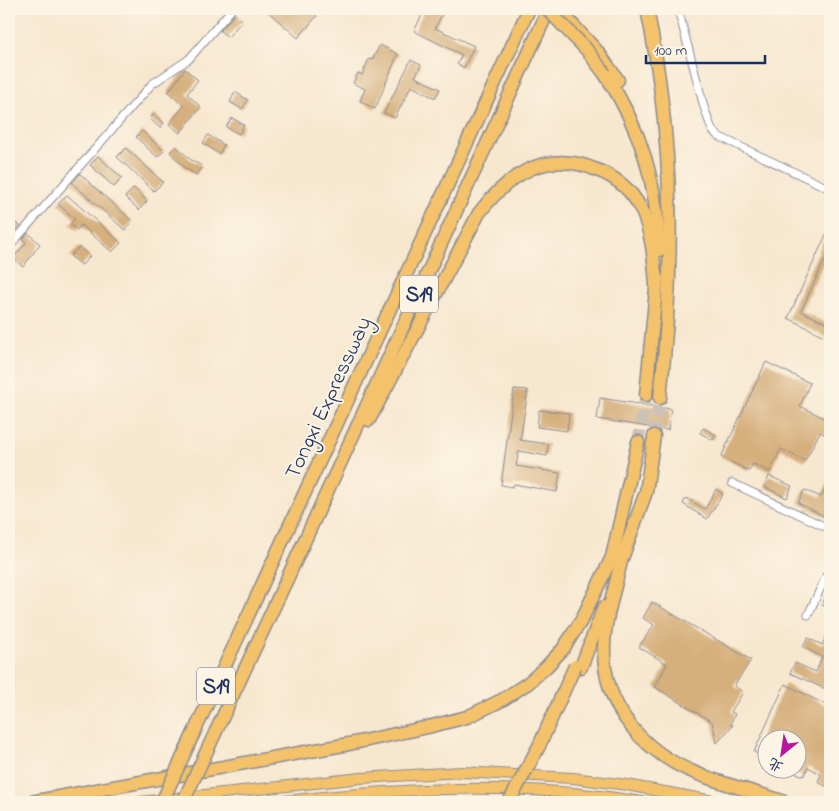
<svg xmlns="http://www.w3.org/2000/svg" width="839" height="811" font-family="'Indie Flower','LXGW WenKai TC',sans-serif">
  <rect width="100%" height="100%" fill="#fcf5e5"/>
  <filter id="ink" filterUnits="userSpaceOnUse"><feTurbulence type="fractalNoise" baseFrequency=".02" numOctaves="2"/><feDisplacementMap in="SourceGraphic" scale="10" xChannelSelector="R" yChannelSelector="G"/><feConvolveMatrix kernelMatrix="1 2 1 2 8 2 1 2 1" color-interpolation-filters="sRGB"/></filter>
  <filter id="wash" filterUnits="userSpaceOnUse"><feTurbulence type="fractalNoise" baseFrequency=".0096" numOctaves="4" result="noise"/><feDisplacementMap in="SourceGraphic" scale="20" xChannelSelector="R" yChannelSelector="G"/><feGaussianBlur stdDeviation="1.12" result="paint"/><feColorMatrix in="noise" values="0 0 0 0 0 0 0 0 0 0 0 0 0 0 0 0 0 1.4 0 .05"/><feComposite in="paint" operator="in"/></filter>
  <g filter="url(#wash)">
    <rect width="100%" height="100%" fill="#f7e7cf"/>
    <g id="blocks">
      <g fill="#d5af7c">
        <polygon points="265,9 309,9 317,16 298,38"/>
        <polygon points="425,9 434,9 443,13 435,28 474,46 464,68 457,64 462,55 414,31"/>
        <polygon points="235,14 242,21 228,37 220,31"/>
        <polygon points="380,45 398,54 375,109 360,101 365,89 353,83 358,73 362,75 369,59 372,60"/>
        <polygon points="411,60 421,65 415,77 440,89 435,98 411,86 395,118 384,113"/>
        <polygon points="185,69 198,80 187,94 201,107 180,133 169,124 184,106 168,92"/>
        <polygon points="235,92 248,100 242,109 230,102"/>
        <polygon points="154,114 164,123 160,128 150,119"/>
        <polygon points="232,118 244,125 239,134 226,127"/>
        <polygon points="142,131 164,151 157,157 136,137"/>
        <polygon points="208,135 224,145 219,154 203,143"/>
        <polygon points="176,146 191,160 202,166 196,175 185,168 170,152"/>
        <polygon points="126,148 163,182 154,191 117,157"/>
        <polygon points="98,156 122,178 114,187 90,165"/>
        <polygon points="80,174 132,221 125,230 72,183"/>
        <polygon points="134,188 147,201 139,210 125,197"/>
        <polygon points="67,195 121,243 112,252 81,225 77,230 70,224 75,219 58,204"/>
        <polygon points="9,218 20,226 14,233 9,230"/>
        <polygon points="830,226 830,249 801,311 830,325 830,339 788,318"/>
        <polygon points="28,233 40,244 23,267 13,258 26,243 23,239"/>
        <polygon points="79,247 90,256 82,265 70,256"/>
        <polygon points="766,362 810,383 800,406 830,421 830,437 820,432 805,461 781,449 770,472 753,464 749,471 721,457"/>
        <polygon points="514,389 528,390 520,440 548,444 547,456 519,451 516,466 560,473 557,492 514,484 513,487 501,485"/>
        <polygon points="600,398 671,409 668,430 597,419"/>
        <polygon points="539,410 569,413 567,431 537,427"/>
        <polygon points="703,428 716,435 713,440 700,433"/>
        <polygon points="769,476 792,486 787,498 764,487"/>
        <polygon points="830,479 830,519 798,503 804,490 821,497"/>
        <polygon points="716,489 723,494 707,519 683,504 686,498 705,509"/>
        <polygon points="830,586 830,609 822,605"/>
        <polygon points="652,602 751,660 734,686 743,692 731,712 735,714 730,725 733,725 717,743 712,722 655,687 667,664 639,647 654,625 643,618"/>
        <polygon points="830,627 830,691 790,673 795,663 816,672 822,657 803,647 808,638 822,645"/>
        <polygon points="785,684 830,707 830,788 818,782 821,774 808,767 804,776 796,773 796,738 766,738 766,758 754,752"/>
      </g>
    </g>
  </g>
  <g filter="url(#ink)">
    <use href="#blocks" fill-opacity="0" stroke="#898b96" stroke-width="1"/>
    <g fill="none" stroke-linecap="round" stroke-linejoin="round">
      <g stroke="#cbc2b8" stroke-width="12" stroke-dasharray="12 6" stroke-linecap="butt">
        <polyline points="654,436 660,398"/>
        <polyline points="638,442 646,395"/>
      </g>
      <g stroke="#898b96" stroke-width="9">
        <g id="minor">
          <polyline points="678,9 704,107 712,130 718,136 830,189"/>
          <polyline points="9,247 152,84 189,59 232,9"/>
          <polyline points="732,483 830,529"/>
          <polyline points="808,615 830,568"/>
        </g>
      </g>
      <g stroke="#898b96" stroke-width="12">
        <g id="primary">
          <polyline points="140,802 361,778 462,772 573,778 627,785 718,802"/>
          <path d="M275,802C397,788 520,781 642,802"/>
        </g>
      </g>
      <g stroke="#898b96" stroke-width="15">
        <g id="motorway">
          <polyline points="558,9 598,52 618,80"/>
          <path d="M647,9C674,140 675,265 660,398"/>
          <path d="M605,74C642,130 657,183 659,250"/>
          <polyline points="646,395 657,278"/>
          <path d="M369,420L479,213C510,173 547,149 597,170C615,177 631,190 640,207C652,231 654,258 656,285"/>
          <path d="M622,557C616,586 605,616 604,646C602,707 644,753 698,774C726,785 756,792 785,802"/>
          <polyline points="620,564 646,492 654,436"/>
          <polyline points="269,570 529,9"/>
          <polyline points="287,579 549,9"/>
          <polyline points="581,667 604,607"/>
          <polyline points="31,802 349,744 428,727 467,717 502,700 528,683 546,667 563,649 581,621 612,557 638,442"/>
        </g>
      </g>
      <use href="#minor" stroke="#fff" stroke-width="7"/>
      <use href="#primary" stroke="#f3c26a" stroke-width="10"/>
      <use href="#motorway" stroke="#f3c26a" stroke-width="12"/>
      <g stroke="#898b96" stroke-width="15" stroke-linecap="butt">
        <g id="motorway-bridge">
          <polyline points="547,9 586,49 605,74"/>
          <polyline points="162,802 269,570"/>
          <polyline points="183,802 287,579"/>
          <polyline points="509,802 539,746 575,666"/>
        </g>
      </g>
      <use href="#motorway-bridge" stroke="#f3c26a" stroke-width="12"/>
    </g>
  </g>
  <g text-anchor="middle" stroke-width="4" stroke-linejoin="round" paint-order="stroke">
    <g fill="#fcf5e5" stroke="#5e6a86" stroke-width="1">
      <rect x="400" y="275.5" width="38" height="37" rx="4"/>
      <rect x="197" y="667.5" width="38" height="37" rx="4"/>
    </g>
    <g font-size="21" font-weight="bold" fill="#1b2f5e">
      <text x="419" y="301">S19</text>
      <text x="216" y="693">S19</text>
    </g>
    <g font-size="22" fill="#1b2f5e" stroke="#fcf5e5">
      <text transform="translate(327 397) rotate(-65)" y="8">Tongxi Expressway</text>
    </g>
  </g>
  <rect width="839" height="811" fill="none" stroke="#fcf5e5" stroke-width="30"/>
  <g transform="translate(782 754) rotate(210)"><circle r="24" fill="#fcf5e5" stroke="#a2a6af"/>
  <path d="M0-4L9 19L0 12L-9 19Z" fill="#b5179e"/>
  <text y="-8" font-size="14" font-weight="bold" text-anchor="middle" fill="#1b2f5e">北</text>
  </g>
  <path d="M646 55v8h119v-8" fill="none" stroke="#1b2f5e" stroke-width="2.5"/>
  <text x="654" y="55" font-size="15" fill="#1b2f5e" stroke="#fcf5e5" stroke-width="4" paint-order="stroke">100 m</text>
</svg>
